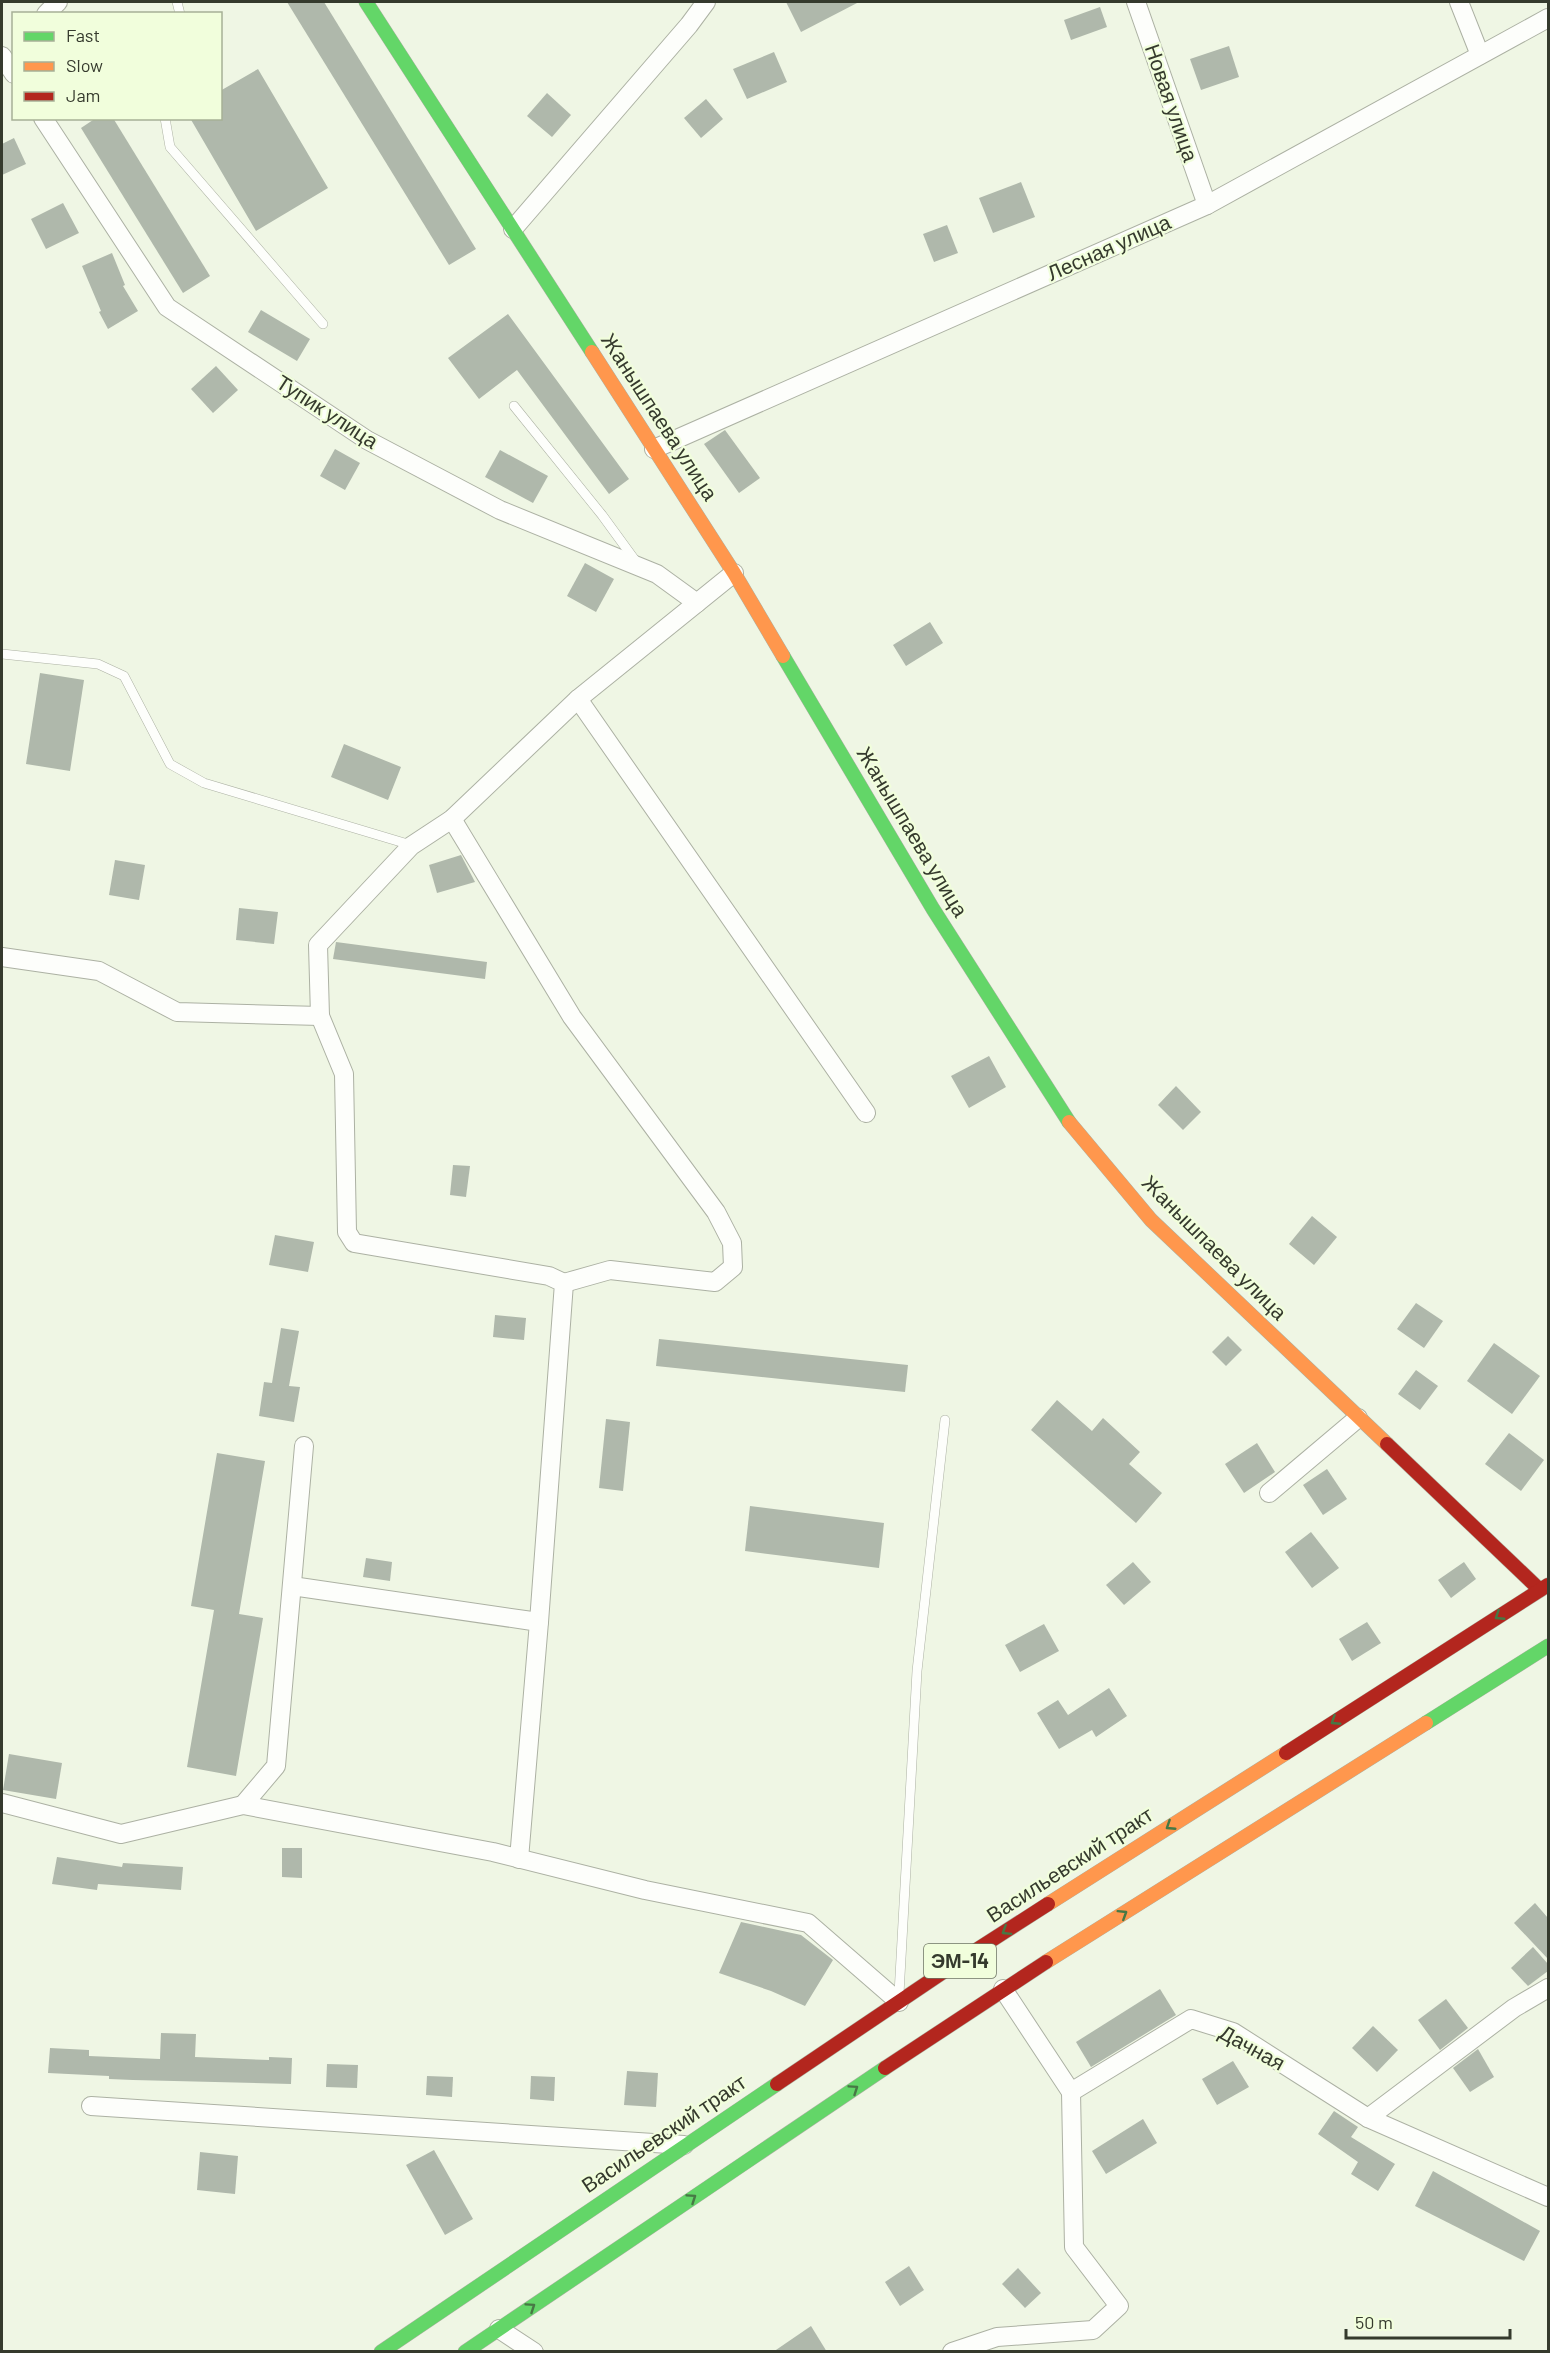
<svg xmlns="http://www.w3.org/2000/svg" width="1550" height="2353" font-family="Barlow,sans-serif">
  <rect width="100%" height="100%" fill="#eff6e4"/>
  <g fill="#afb8ab">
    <polygon points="287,2 324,2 476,249 449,265"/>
    <polygon points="786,2 859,2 801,32"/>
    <polygon points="1100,7 1107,27 1071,40 1064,20"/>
    <polygon points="1229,46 1239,77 1201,90 1190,59"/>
    <polygon points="774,52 787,82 747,99 733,69"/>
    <polygon points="258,69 328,188 256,231 190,118 220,118 220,91"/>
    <polygon points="547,93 571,115 552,137 527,116"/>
    <polygon points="706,99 723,119 701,138 684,118"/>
    <polygon points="96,118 113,118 210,276 183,293 81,128"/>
    <polygon points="14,138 26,164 2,175 2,144"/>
    <polygon points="1021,182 1035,217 993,233 979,198"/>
    <polygon points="63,203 79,233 46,249 31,219"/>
    <polygon points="947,225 958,253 934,262 923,234"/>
    <polygon points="112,253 125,285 123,286 138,311 108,329 99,312 101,311 82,266"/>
    <polygon points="261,310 310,339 297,361 248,332"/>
    <polygon points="508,314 629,479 609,494 517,370 479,399 448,358"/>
    <polygon points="216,366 238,390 213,413 191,389"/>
    <polygon points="725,430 760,478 739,493 704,444"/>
    <polygon points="335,449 360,463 345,490 320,476"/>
    <polygon points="500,450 548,476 533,503 485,477"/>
    <polygon points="585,563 614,579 596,612 567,596"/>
    <polygon points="930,622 943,643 906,666 893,645"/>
    <polygon points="40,673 84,680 70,771 26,764"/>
    <polygon points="344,744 401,767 388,800 331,777"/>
    <polygon points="461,855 475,882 437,893 429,865"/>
    <polygon points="115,860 145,865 139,900 109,895"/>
    <polygon points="239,908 278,912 274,944 236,940"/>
    <polygon points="336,942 487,962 485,979 333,959"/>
    <polygon points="989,1056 1006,1087 969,1108 951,1076"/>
    <polygon points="1176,1086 1201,1112 1183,1130 1158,1105"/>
    <polygon points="453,1165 470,1166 466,1197 450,1195"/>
    <polygon points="1312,1216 1337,1237 1314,1265 1289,1244"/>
    <polygon points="275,1235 314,1242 308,1272 269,1265"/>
    <polygon points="1416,1303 1443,1321 1424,1348 1397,1329"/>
    <polygon points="495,1315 526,1318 524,1340 493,1337"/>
    <polygon points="281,1328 299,1331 289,1386 300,1387 294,1422 259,1416 264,1382 272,1383"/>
    <polygon points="1228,1336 1242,1350 1226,1366 1212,1352"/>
    <polygon points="659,1339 908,1365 905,1392 656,1366"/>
    <polygon points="1494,1343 1540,1376 1512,1414 1467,1381"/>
    <polygon points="1416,1370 1438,1386 1420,1410 1398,1394"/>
    <polygon points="1057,1400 1092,1431 1103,1418 1140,1452 1129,1464 1162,1493 1136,1523 1031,1430"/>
    <polygon points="606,1419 630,1422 623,1491 599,1488"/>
    <polygon points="1509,1433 1544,1460 1521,1491 1485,1464"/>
    <polygon points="1257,1443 1275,1472 1244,1493 1225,1464"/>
    <polygon points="217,1453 265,1461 239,1614 263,1618 236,1776 187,1767 214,1610 191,1606"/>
    <polygon points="1327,1469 1347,1499 1323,1515 1303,1485"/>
    <polygon points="750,1506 884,1523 879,1568 745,1551"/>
    <polygon points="1311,1532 1339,1568 1312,1588 1285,1552"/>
    <polygon points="366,1558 392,1562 390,1581 363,1577"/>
    <polygon points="1133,1562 1151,1582 1124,1605 1106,1585"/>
    <polygon points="1464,1562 1476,1579 1451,1598 1438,1580"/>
    <polygon points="1367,1622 1381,1643 1352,1661 1339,1639"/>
    <polygon points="1044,1624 1059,1651 1020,1672 1005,1645"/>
    <polygon points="1109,1688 1127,1716 1096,1737 1092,1730 1059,1749 1037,1713 1058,1700 1068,1715"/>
    <polygon points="9,1754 62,1763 56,1799 3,1790"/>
    <polygon points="282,1848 302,1848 302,1878 282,1877"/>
    <polygon points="57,1857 122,1867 123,1863 183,1867 181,1890 98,1884 97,1890 52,1884"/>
    <polygon points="1535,1903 1548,1918 1548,1959 1514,1923"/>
    <polygon points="741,1922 801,1935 833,1960 805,2006 771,1991 719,1973"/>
    <polygon points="1533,1947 1548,1964 1548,1971 1528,1986 1511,1968"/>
    <polygon points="1160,1989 1176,2015 1091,2067 1076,2042"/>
    <polygon points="1446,1999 1468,2028 1440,2050 1418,2020"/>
    <polygon points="1373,2026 1398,2050 1377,2072 1352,2048"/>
    <polygon points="161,2033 196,2034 195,2057 269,2060 269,2057 292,2058 291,2084 133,2080 109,2079 109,2076 48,2073 50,2048 89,2050 89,2056 160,2059"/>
    <polygon points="1478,2049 1494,2077 1470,2092 1453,2068"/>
    <polygon points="1233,2061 1249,2087 1217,2105 1202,2079"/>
    <polygon points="327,2064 358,2065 357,2088 326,2087"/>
    <polygon points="627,2071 658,2073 656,2107 624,2105"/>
    <polygon points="427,2076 453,2077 452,2097 426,2095"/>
    <polygon points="531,2076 555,2077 554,2101 530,2099"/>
    <polygon points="1334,2111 1358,2127 1351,2137 1395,2164 1378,2191 1351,2174 1358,2162 1318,2134"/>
    <polygon points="1143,2119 1157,2143 1106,2174 1092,2151"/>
    <polygon points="434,2150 473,2219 445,2235 406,2165"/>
    <polygon points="200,2152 238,2156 235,2194 197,2190"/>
    <polygon points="1433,2171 1540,2231 1524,2261 1415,2206"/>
    <polygon points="909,2266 924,2290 900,2306 885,2282"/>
    <polygon points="1018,2268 1041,2293 1025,2308 1002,2284"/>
    <polygon points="811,2326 827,2352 773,2352"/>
  </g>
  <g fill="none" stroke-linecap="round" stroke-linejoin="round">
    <g stroke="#acb1a3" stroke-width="10">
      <g id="lane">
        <polyline points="177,2 180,14"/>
        <polyline points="165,118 170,147 323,324"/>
        <polyline points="514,406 602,515 637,563"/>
        <polyline points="2,654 98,664 124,676 170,764 204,783 411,845"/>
        <polyline points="899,1994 917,1671 945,1420"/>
      </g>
    </g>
    <g stroke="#acb1a3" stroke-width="20">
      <g id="street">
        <polyline points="1136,2 1207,205"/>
        <polyline points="1459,2 1480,55"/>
        <polyline points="46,14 58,2"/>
        <polyline points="2,56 14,74"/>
        <polyline points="43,118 167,307 367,440 500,510 657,574 697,603"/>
        <polyline points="513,229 689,25 706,2"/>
        <polyline points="654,449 1207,205 1548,18"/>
        <polyline points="578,699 866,1113"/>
        <polyline points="452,819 572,1017 716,1212 732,1243 733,1267 715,1282 610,1270 564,1283"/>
        <polyline points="2,957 99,971 177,1012 320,1016 318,945 411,846 452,819 578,699 734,573"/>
        <polyline points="320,1016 344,1074 347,1232 354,1243 549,1276 564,1283 539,1622"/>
        <polyline points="1269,1493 1358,1418"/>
        <polyline points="292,1586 539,1622 519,1859"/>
        <polyline points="2,1803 121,1834 243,1805 493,1852 645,1890 808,1923 899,2002"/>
        <polyline points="243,1805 276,1766 304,1446"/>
        <polyline points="1003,1989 1071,2092 1191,2019 1233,2032 1368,2118 1548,2197"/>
        <polyline points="91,2106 684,2145"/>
        <polyline points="1368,2118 1514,2008 1548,1988"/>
        <polyline points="499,2329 534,2352"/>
        <polyline points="952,2352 997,2337 1093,2330 1119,2306 1074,2247 1071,2092"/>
      </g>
    </g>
    <g stroke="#acb1a3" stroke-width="15">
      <g id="fast">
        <polyline points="366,2 592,352"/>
        <polyline points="783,656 933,909 1069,1122"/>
        <polyline points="1426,1723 1548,1646"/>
        <polyline points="381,2352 777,2084"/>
        <polyline points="465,2352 885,2068"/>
      </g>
    </g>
    <g stroke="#acb1a3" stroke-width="15">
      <g id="slow">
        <polyline points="592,352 734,573 783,656"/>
        <polyline points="1069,1122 1151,1220 1387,1444"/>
        <polyline points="1048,1904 1286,1753"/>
        <polyline points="1046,1962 1426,1723"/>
      </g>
    </g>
    <g stroke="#acb1a3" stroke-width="15">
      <g id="jam">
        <polyline points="1387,1444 1540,1590"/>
        <polyline points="1286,1753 1548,1585"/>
        <polyline points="885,2068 1046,1962"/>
        <polyline points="777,2084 967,1956 1048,1904"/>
      </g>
    </g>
    <use href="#lane" stroke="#fdfefb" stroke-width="9"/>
    <use href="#street" stroke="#fdfefb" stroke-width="18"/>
    <use href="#fast" stroke="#63d668" stroke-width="14"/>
    <use href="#slow" stroke="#ff974d" stroke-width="14"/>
    <use href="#jam" stroke="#b3261e" stroke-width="14"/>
  </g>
  <defs><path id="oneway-chevron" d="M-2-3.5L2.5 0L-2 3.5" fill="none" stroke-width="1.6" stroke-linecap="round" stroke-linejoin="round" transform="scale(1.5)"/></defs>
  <g stroke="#477845">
    <use href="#oneway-chevron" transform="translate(1499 1616) rotate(147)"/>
    <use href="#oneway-chevron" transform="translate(1335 1721) rotate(147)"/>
    <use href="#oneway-chevron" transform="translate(1170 1826) rotate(147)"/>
    <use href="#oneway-chevron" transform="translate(1123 1914) rotate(-32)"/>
    <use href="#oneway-chevron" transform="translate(1006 1931) rotate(148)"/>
    <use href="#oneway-chevron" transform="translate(854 2089) rotate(-34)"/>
    <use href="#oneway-chevron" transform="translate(692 2198) rotate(-34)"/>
    <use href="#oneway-chevron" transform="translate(531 2307) rotate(-34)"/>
  </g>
  <g text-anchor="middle" stroke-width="4.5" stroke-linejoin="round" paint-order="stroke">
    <rect fill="#f1fedc" stroke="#6d7562" stroke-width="1.5" x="924" y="1944" width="72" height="34" rx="4.5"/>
    <g font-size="20" font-weight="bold" fill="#353a2d">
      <text x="960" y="1968">ЭМ-14</text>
    </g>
    <g font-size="21" fill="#353a2d" stroke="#f1fedc">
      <text transform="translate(1171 103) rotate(71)" y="7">Новая улица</text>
      <text transform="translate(1109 248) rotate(-24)" y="7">Лесная улица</text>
      <text transform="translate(327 412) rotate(33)" y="7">Тупик улица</text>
      <text transform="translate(659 417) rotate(57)" y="7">Жанышпаева улица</text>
      <text transform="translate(912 832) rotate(59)" y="7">Жанышпаева улица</text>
      <text transform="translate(1214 1248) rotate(45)" y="7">Жанышпаева улица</text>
      <text transform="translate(1070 1865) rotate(-33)" y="7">Васильевский тракт</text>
      <text transform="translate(1252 2048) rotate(29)" y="7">Дачная</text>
      <text transform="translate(664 2134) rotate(-34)" y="7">Васильевский тракт</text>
    </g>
  </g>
  <rect width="1550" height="2353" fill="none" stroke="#353a2d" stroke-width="6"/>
  <rect x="12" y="12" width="210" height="108" fill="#f1fedc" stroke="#a6b096" stroke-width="1.5"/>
  <rect x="24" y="32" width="30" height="9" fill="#63d668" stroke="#a6b096" stroke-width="1.5"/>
  <text x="66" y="42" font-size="18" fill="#353a2d">Fast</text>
  <rect x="24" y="62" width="30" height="9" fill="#ff974d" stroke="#a6b096" stroke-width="1.5"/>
  <text x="66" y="72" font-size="18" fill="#353a2d">Slow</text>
  <rect x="24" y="92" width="30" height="9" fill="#b3261e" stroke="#a6b096" stroke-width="1.5"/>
  <text x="66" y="102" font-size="18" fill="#353a2d">Jam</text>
  <path d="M1346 2329v9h164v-9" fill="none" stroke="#353a2d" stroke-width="3"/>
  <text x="1355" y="2329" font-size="18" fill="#353a2d" stroke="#f1fedc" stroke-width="4.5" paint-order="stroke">50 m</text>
</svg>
